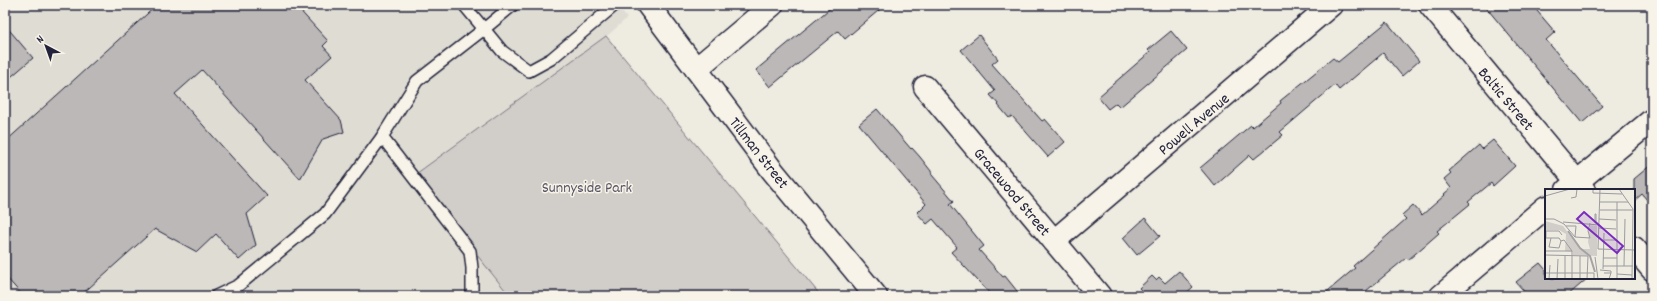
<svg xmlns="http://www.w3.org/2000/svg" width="1657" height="301" font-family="Dekko,sans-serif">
  <rect width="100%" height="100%" fill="#eeebe1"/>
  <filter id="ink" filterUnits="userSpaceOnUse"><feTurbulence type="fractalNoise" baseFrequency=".025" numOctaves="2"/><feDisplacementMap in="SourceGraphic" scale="8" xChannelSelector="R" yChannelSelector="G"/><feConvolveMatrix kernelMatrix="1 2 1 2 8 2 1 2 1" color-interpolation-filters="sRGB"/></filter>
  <g filter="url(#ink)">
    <polygon fill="#dfdcd4" points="5,5 616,5 627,18 606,37 821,296 5,296"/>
    <polygon fill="#d1cdc9" stroke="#7a7882" points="606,36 821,296 510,296 413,176"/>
    <g fill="#bbb8b7" stroke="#22223b">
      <polygon points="157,5 295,5 328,41 323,46 332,56 305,80 341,120 344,132 323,139 300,179 202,70 175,94 267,196 247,214 256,245 239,260 216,234 197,252 155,229 80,296 23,296 5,276 5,142"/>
      <polygon points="834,5 885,5 845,39 838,31 770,87 756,70"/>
      <polygon points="1484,5 1532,5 1555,32 1546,40 1602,106 1582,123"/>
      <polygon points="1387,22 1419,61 1402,76 1383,53 1339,90 1335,85 1280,132 1283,135 1254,159 1250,155 1215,186 1200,168 1251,125 1253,127 1281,103 1280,101 1333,58 1338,62"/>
      <polygon points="5,25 33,58 5,82"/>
      <polygon points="1171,31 1187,50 1120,107 1116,103 1108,109 1098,97 1150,52 1148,50"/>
      <polygon points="979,35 998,59 992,64 1042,121 1045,119 1065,142 1048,157 1012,116 1009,118 998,105 999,105 990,95 995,91 961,50"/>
      <polygon points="877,109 911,149 912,148 920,157 931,171 932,175 954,201 950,204 984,246 979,250 1003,277 1005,276 1021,296 992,296 951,252 957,247 933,219 927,224 917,213 926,204 859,124"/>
      <polygon points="1493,140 1515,166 1493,186 1491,183 1468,202 1470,204 1437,231 1439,233 1408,260 1406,258 1360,296 1322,296 1355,268 1353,266 1406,219 1402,215 1413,205 1422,215 1445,195 1444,194 1451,188 1444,179 1451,173 1449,171 1479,145 1482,149"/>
      <polygon points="1652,164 1652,206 1642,194 1634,201 1634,179"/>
      <polygon points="1145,218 1160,236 1137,255 1123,238"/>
      <polygon points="1540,263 1546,270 1546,278 1588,278 1567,296 1528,296 1516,282"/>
      <polygon points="1179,271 1193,287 1183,296 1138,296 1143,292 1139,288 1152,276 1156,280 1159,277 1165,283"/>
    </g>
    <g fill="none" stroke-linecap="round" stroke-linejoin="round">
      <g stroke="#22223b" stroke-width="14">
        <g id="service">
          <polyline points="464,5 484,29 513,5"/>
          <polyline points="382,137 470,251 472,268 472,296"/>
          <polyline points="216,296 239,285 325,214 382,137 417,81 484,29 502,51 529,71 551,59 615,5"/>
        </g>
      </g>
      <g stroke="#22223b" stroke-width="25">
        <g id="minor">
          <polyline points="648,5 772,170 876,296"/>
          <polyline points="1430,5 1584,190"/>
          <polyline points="696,69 772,5"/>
          <polyline points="925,87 1100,296"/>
          <polyline points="1567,190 1652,120"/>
          <polyline points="1054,241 1331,5"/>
          <polyline points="1634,248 1652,269"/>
          <polyline points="1441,296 1546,207"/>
        </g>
      </g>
      <use href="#service" stroke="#f7f3e8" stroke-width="11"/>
      <use href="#minor" stroke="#f7f3e8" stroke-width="22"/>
    </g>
  </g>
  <g text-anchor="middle" stroke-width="3" stroke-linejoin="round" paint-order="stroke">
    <g font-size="16" fill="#22223b" stroke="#f7f3e8">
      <text transform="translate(1507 98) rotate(50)" y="6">Baltic Street</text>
      <text transform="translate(1193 123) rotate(-40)" y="6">Powell Avenue</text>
      <text transform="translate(760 152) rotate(52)" y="6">Tillman Street</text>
      <text transform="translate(1013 191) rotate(50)" y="6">Gracewood Street</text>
    </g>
    <g font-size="16" fill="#575566" stroke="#f7f3e8">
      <text x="587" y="192">Sunnyside Park</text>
    </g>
  </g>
  <g transform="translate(1545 189)">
    <rect width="90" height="90" fill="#eeebe1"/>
    <path d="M0,32L18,37L35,60H45L43,53L45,36L52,37V67L28,66V63L20,62L21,45L14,41H0Z" fill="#d1cdc9"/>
    <path fill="none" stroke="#a6a3a6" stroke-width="2" d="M23,42L35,59L45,67L50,83"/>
    <path fill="none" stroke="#9c9b9f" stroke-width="1" d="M48,0V4L77,5M55,0L53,60L90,61M74,0L88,20L87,90M0,7L25,0M26,9L31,8L32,0M55,13H83M55,21H88M51,25V34H50V25ZM0,30H9L19,35L30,48L31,37H21M54,30L71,31M18,33L54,36M54,39L71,40M30,48L45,49L43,42L45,34M6,49H1V42H14L17,46M59,51H72M16,52L14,49H6L4,58L14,59L16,52L19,51L27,62M0,62H27V90M0,66L43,67L42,90M50,68L53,90M58,69H72M58,77H88M79,77L80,30M58,80L59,44M55,81L66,82V84M0,84H49V90M59,84H66L64,90M72,85L87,86M4,90L5,76M12,90L13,70M20,90V67M35,90V67M72,90V13"/>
    <path fill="#7b2cbf" fill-opacity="0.15" stroke="#7b2cbf" stroke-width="2" d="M39,23L78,57L72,64L32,30Z"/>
    <rect width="90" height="90" fill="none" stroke="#22223b" stroke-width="2"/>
  </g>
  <rect width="1657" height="301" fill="none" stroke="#f7f3e8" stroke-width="20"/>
  <rect x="10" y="10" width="1637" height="281" fill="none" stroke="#22223b" stroke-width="1.5" filter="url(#ink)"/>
  <g transform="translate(46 46) rotate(319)" stroke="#f7f3e8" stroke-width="3" paint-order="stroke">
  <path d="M0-3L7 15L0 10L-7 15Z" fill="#22223b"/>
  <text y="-6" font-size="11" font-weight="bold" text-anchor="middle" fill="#22223b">N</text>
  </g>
</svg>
